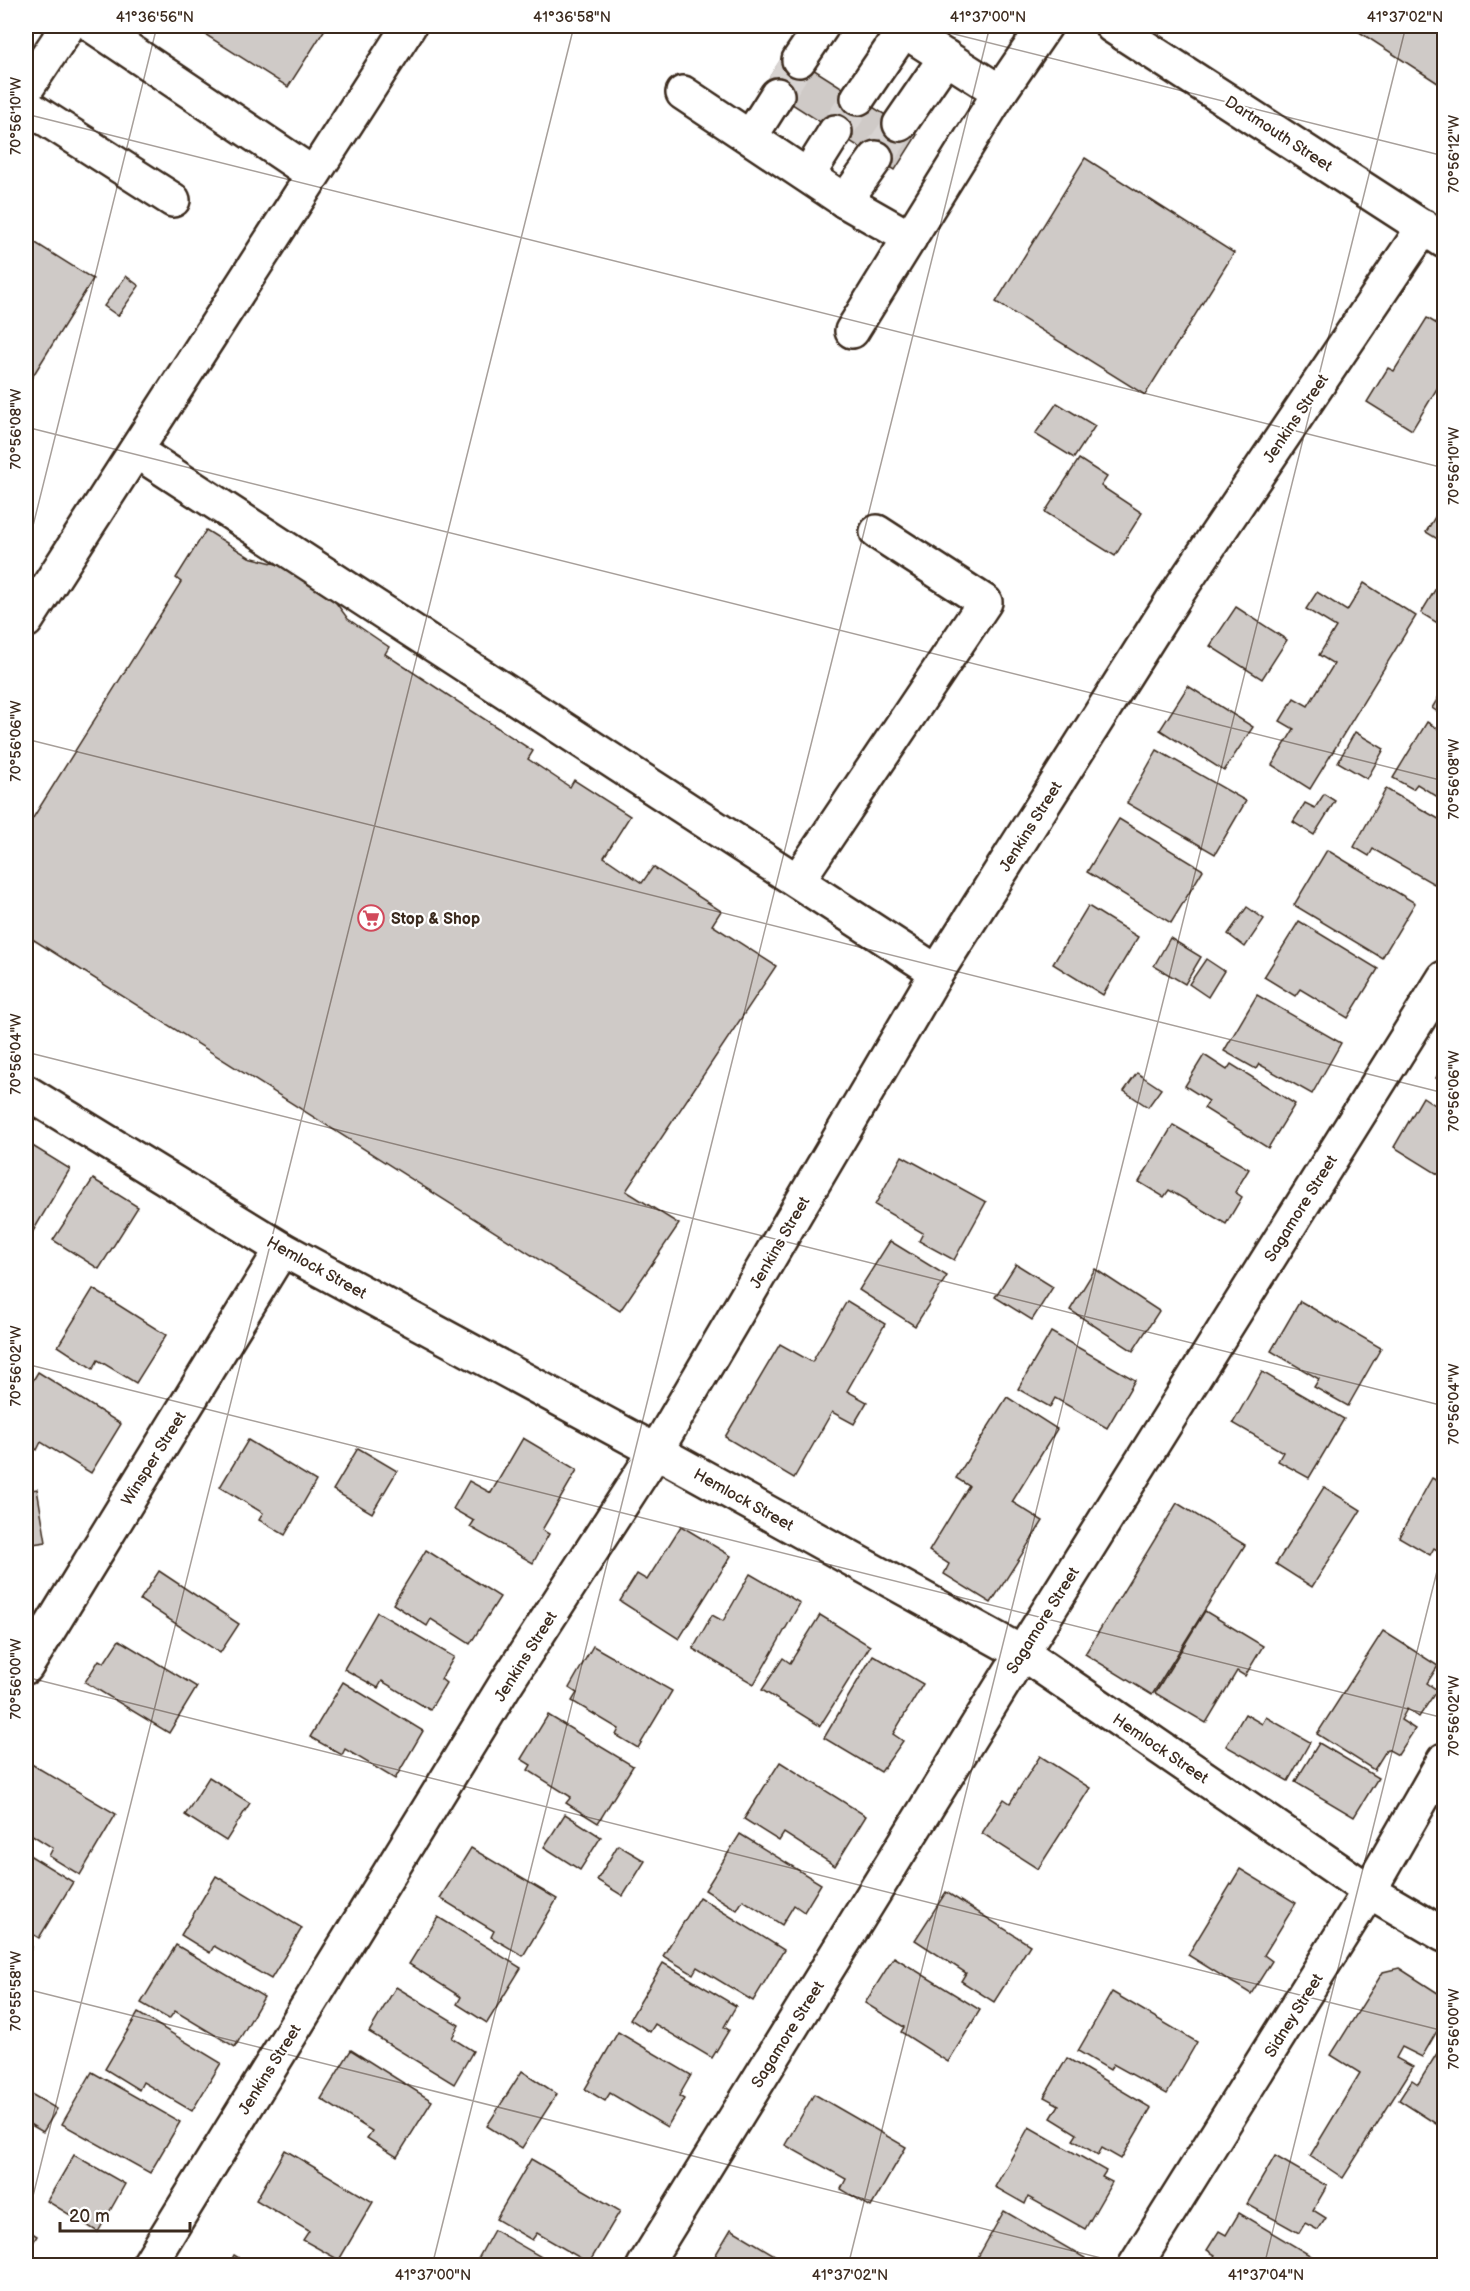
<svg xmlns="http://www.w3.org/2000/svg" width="1470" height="2291" font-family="'Balsamiq Sans',sans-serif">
  <rect width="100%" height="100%" fill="#fff"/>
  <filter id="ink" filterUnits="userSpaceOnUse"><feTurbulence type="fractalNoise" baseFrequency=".0167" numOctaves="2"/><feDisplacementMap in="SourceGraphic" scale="12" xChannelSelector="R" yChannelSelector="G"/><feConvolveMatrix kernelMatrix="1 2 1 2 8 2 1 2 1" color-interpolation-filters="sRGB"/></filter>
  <g filter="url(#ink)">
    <g fill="#cfcac7" stroke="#3b2a1e" stroke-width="1.5">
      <polygon points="192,26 327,26 288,87"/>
      <polygon points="1350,26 1444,26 1444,87"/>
      <polygon points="786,52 917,135 895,170 764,86"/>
      <polygon points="1085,158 1234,253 1145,395 996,302"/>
      <polygon points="26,237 93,279 26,387"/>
      <polygon points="126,276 139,286 118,316 104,306"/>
      <polygon points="1427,318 1444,328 1444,377 1412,430 1367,402 1388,368 1394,371"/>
      <polygon points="1057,403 1095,426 1074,458 1035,434"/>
      <polygon points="1079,459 1107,477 1101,486 1142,513 1115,556 1045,512"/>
      <polygon points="1444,502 1444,543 1426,532"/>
      <polygon points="206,530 249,557 284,566 311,580 334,600 348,619 389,647 385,654 533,751 528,759 570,787 574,780 630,816 604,857 642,883 653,867 721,911 712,925 776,966 626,1191 679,1224 620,1311 26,935 26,829 181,582 176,578"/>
      <polygon points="1444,575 1444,627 1421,613"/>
      <polygon points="1364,583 1416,616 1310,789 1272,765 1294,729 1280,721 1294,698 1308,706 1334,664 1319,655 1336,627 1306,609 1317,592 1347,611"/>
      <polygon points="1236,607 1287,640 1262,679 1210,646"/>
      <polygon points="1188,686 1253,727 1224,771 1160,730"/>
      <polygon points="1444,688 1444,716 1432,708"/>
      <polygon points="1427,722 1444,733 1444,801 1417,784 1413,789 1393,778"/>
      <polygon points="1355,732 1384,749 1367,779 1338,762"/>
      <polygon points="1157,750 1246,801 1215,854 1127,803"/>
      <polygon points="1386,789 1444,822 1444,866 1434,884 1373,849 1369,856 1354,847"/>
      <polygon points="1324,794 1335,801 1314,835 1293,822 1305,803 1315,808"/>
      <polygon points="1119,819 1203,870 1171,923 1087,872"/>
      <polygon points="1327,850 1415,903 1382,958 1294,905"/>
      <polygon points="1088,906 1138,937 1103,995 1053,964"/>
      <polygon points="1247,907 1264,919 1245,947 1228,934"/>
      <polygon points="1299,921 1378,969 1348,1018 1300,989 1295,996 1264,977"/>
      <polygon points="1170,938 1201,957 1185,984 1154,966"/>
      <polygon points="1206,959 1224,971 1208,997 1189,984"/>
      <polygon points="1257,995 1341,1043 1312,1094 1259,1064 1256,1069 1224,1051"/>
      <polygon points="1204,1055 1227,1070 1231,1064 1295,1104 1268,1148 1204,1108 1209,1101 1185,1086"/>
      <polygon points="1444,1064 1444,1083 1436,1078"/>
      <polygon points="1137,1073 1161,1089 1148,1107 1124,1091"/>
      <polygon points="1423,1097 1444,1111 1444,1178 1394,1147"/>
      <polygon points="1173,1125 1249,1169 1235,1192 1242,1197 1226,1224 1169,1190 1164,1197 1139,1182"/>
      <polygon points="26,1142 70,1169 26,1243"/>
      <polygon points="902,1156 986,1202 954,1260 919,1241 923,1233 875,1205"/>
      <polygon points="93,1179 138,1207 99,1269 53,1240"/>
      <polygon points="890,1241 947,1276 915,1326 859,1290"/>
      <polygon points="1016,1264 1053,1287 1032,1320 995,1297"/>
      <polygon points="1095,1269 1159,1311 1133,1351 1070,1310"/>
      <polygon points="93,1289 166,1335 136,1383 98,1360 93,1369 58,1346"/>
      <polygon points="847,1301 885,1324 847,1391 867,1402 854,1424 832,1412 794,1478 725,1437 780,1344 812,1362"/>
      <polygon points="1300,1301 1381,1348 1348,1406 1314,1387 1319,1379 1271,1351"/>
      <polygon points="1051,1332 1135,1380 1107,1428 1055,1398 1050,1407 1018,1389"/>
      <polygon points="38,1372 121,1424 91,1473 41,1442 37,1450 26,1443 26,1392"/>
      <polygon points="1262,1372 1344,1419 1309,1478 1278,1461 1283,1452 1233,1423"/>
      <polygon points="1007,1397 1057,1429 1012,1502 1043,1521 991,1603 944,1574 949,1564 929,1551 969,1486 956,1478"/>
      <polygon points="523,1438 577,1470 542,1530 549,1534 533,1563 470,1527 474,1521 453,1509 469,1481 491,1493"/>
      <polygon points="248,1440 316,1481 285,1535 259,1520 263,1513 220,1487"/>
      <polygon points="358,1448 397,1471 372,1513 333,1490"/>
      <polygon points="1432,1478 1444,1485 1444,1554 1434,1548 1430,1555 1399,1537"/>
      <polygon points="1324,1487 1361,1510 1312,1587 1276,1564"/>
      <polygon points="37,1489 46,1542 26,1545 26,1491"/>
      <polygon points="1177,1503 1245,1545 1152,1695 1085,1654"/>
      <polygon points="681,1526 731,1556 679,1639 620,1601 637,1574 647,1580"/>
      <polygon points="426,1550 500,1597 470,1644 431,1619 427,1626 393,1604"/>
      <polygon points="159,1571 239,1624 220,1653 140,1600"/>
      <polygon points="750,1574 800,1603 754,1684 693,1649 712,1615 723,1621"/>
      <polygon points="1205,1611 1263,1646 1245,1676 1237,1671 1206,1723 1155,1693"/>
      <polygon points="377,1612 454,1657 441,1679 446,1683 430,1710 382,1681 378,1688 344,1669"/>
      <polygon points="820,1615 870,1646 820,1726 762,1690 783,1658 790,1663"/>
      <polygon points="1383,1631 1438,1666 1427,1683 1437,1690 1419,1717 1407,1709 1401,1720 1415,1729 1398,1755 1387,1749 1374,1770 1317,1734"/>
      <polygon points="119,1640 197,1687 169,1733 85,1682 99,1660 104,1663"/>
      <polygon points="593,1646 672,1691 638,1748 616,1735 619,1729 572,1701 577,1693 569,1688"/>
      <polygon points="873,1655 923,1684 893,1734 903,1741 881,1772 824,1738"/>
      <polygon points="343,1682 423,1731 395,1779 345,1749 342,1755 310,1737"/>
      <polygon points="1245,1714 1262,1724 1266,1717 1310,1742 1288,1781 1226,1746"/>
      <polygon points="548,1715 633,1766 598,1823 566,1803 571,1797 528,1770 531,1765 521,1759"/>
      <polygon points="1319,1743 1378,1778 1354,1817 1295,1782"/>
      <polygon points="1040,1756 1090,1788 1038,1869 982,1833 1004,1799 1010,1803"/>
      <polygon points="28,1762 116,1814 80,1875 49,1856 53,1848 26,1831 26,1766"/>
      <polygon points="780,1762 866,1816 835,1866 784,1833 779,1841 744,1819"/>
      <polygon points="209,1777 250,1803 226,1841 185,1815"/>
      <polygon points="565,1814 601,1837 580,1870 544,1847"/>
      <polygon points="740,1834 821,1884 804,1912 794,1905 782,1925 743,1900 737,1910 705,1890"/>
      <polygon points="618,1845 645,1861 623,1896 597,1880"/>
      <polygon points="471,1848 557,1899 523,1956 491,1937 494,1931 440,1898"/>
      <polygon points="26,1853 73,1882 39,1938 26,1930"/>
      <polygon points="1240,1869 1296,1903 1264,1955 1272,1961 1251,1994 1188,1955"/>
      <polygon points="216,1876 302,1928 271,1979 214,1946 210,1953 181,1935"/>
      <polygon points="946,1892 1030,1945 994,2002 961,1981 966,1973 915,1940"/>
      <polygon points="699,1897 784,1950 753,2001 697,1967 693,1974 663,1956"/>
      <polygon points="438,1917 521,1968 487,2023 457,2004 461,1997 409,1964"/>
      <polygon points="26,1943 32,1947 26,1958"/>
      <polygon points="176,1945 264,1997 235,2047 175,2011 169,2019 141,2003"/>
      <polygon points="894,1957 980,2010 948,2062 901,2032 904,2027 865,2003"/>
      <polygon points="663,1963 736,2006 724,2027 729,2030 712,2058 655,2024 650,2032 630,2019"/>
      <polygon points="1399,1968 1444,1997 1444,2019 1422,2057 1402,2047 1396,2058 1413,2067 1343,2178 1310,2156 1360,2073 1331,2055 1383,1972"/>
      <polygon points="396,1987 459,2025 452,2038 473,2051 454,2084 369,2032"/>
      <polygon points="1112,1992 1197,2042 1167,2094 1113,2064 1110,2070 1078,2051"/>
      <polygon points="138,2013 221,2063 192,2111 143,2082 139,2090 105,2069"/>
      <polygon points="618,2032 691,2075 679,2096 684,2099 667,2127 610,2093 605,2101 585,2089"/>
      <polygon points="1444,2042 1444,2129 1399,2100 1412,2080 1418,2084"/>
      <polygon points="351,2050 432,2101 397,2157 367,2138 372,2131 321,2099"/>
      <polygon points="1067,2058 1151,2108 1121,2159 1102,2148 1098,2155 1073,2140 1077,2134 1051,2118 1059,2105 1044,2097"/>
      <polygon points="522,2071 557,2094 522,2148 487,2126"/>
      <polygon points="92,2072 180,2122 150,2173 62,2124"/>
      <polygon points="26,2091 57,2109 43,2132 26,2122"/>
      <polygon points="814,2094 906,2147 871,2207 841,2189 846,2179 785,2145"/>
      <polygon points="1029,2127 1106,2171 1102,2177 1112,2182 1085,2229 1028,2197 1025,2204 995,2187"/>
      <polygon points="285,2150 373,2202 339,2260 303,2240 309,2231 256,2200"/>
      <polygon points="74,2155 125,2184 98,2232 47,2201"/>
      <polygon points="1275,2156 1327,2186 1313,2210 1326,2218 1318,2230 1305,2223 1299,2233 1247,2204"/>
      <polygon points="531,2159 620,2211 589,2263 537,2233 532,2240 496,2219"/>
      <polygon points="1004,2211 1085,2258 1081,2266 973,2266"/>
      <polygon points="1239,2213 1313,2257 1308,2266 1216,2266 1210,2262 1215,2255 1207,2250 1219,2231 1226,2235"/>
      <polygon points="26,2229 37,2236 26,2254"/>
      <polygon points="731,2229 793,2266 709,2266"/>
      <polygon points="494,2230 557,2266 474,2266"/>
      <polygon points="234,2255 252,2266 228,2266"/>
      <polygon points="26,2256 43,2266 26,2266"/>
    </g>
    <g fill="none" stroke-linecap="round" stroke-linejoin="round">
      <g stroke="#d8d4d2" stroke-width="33" stroke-dasharray="33 16" stroke-linecap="butt">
        <polyline points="777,95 799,60"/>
        <polyline points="835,132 858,98"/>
        <polyline points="876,158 900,124"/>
      </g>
      <g stroke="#3b2a1e" stroke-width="38">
        <g id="minor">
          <polyline points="93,26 313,174"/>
          <polyline points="897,26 1000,92"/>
          <polyline points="799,60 822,26"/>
          <polyline points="26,89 68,26"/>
          <polyline points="683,93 845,201 910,238"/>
          <polyline points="858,98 904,30"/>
          <polyline points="26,106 173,200"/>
          <polyline points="900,124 946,57"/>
          <polyline points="751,136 777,95"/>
          <polyline points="808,175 835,132"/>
          <polyline points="845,201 876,158"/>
          <polyline points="852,331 1000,92 1045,26"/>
          <polyline points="136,451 937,972"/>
          <polyline points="26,621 409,26"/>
          <polyline points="798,880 985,602 877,532"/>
          <polyline points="26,1092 282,1249 656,1451 1022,1653 1369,1891 1444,1935"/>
          <polyline points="26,1667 282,1249"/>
          <polyline points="148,2266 505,1685 656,1451 937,972 1174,598 1424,227"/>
          <polyline points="644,2266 1022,1653 1444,978"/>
          <polyline points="1135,2266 1369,1891 1444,1760"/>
        </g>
      </g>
      <g stroke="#3b2a1e" stroke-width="38">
        <polyline id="major" points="1112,26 1444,241"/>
      </g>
      <use href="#minor" stroke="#fff" stroke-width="33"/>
      <use href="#major" stroke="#fff" stroke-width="33"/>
    </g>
  </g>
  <path fill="none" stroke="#3b2a1e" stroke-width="1.5" stroke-opacity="0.45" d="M922,26L1444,156M26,114L1444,468M26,427L1444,781M26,554L157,26M26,739L1444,1093M26,1052L1444,1406M26,1364L1444,1718M26,1677L1444,2031M26,1989L1133,2266M26,2224L574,26M432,2266L990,26M848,2266L1406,26M1264,2266L1444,1543"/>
  <defs>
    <g id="supermarket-ring" transform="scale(1.35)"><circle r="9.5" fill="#fff" stroke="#d1495b" stroke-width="1.5"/><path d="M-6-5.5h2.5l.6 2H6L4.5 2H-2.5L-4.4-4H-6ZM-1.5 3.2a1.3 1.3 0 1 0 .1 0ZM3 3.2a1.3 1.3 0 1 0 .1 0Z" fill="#d1495b"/></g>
  </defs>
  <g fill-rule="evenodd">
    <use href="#supermarket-ring" x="371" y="918"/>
  </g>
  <g text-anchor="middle" stroke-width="4.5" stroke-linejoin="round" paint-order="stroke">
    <g font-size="16" fill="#3b2a1e" stroke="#fff">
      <text transform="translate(1279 133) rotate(33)" y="6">Dartmouth Street</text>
      <text transform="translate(1295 418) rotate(-56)" y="6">Jenkins Street</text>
      <text transform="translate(1030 826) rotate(-58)" y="6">Jenkins Street</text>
      <text transform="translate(1300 1208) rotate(-58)" y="6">Sagamore Street</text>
      <text transform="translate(779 1242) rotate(-60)" y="6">Jenkins Street</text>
      <text transform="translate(317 1267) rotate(29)" y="6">Hemlock Street</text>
      <text transform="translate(153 1458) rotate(-58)" y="6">Winsper Street</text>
      <text transform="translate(744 1499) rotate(29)" y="6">Hemlock Street</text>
      <text transform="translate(1042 1620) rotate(-58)" y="6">Sagamore Street</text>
      <text transform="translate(525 1656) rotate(-58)" y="6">Jenkins Street</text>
      <text transform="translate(1161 1748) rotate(34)" y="6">Hemlock Street</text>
      <text transform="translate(1293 2015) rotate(-58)" y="6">Sidney Street</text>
      <text transform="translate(787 2034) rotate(-58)" y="6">Sagamore Street</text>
      <text transform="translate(269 2069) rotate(-58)" y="6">Jenkins Street</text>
    </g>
    <g font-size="16" font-weight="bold" fill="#3b2a1e" stroke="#fff" text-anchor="start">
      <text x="391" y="924">Stop &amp; Shop</text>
    </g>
  </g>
  <rect width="1470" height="2291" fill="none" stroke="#fff" stroke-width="66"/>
  <path d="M60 2222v9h130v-9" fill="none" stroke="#3b2a1e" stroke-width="3"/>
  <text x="69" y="2222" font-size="18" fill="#3b2a1e" stroke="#ffffff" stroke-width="4.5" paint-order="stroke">20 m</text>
  <rect x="33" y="33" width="1404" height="2225" fill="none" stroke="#3b2a1e" stroke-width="2"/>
  <g font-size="15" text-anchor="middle" fill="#3b2a1e">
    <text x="155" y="22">41°36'56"N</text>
    <text x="572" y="22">41°36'58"N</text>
    <text x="988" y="22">41°37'00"N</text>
    <text x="1405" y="22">41°37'02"N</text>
    <text transform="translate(16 116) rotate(-90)" y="5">70°56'10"W</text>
    <text transform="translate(1454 154) rotate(-90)" y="5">70°56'12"W</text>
    <text transform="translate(16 429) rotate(-90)" y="5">70°56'08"W</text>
    <text transform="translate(1454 466) rotate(-90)" y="5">70°56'10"W</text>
    <text transform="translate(16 741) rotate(-90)" y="5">70°56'06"W</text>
    <text transform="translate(1454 779) rotate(-90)" y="5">70°56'08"W</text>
    <text transform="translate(16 1054) rotate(-90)" y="5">70°56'04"W</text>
    <text transform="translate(1454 1091) rotate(-90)" y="5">70°56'06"W</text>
    <text transform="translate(16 1366) rotate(-90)" y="5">70°56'02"W</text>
    <text transform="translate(1454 1404) rotate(-90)" y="5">70°56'04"W</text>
    <text transform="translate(16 1679) rotate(-90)" y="5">70°56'00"W</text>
    <text transform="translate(1454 1716) rotate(-90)" y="5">70°56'02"W</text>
    <text transform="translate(16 1991) rotate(-90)" y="5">70°55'58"W</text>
    <text transform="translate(1454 2029) rotate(-90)" y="5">70°56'00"W</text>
    <text x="433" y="2280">41°37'00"N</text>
    <text x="850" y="2280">41°37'02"N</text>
    <text x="1266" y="2280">41°37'04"N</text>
  </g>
</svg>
